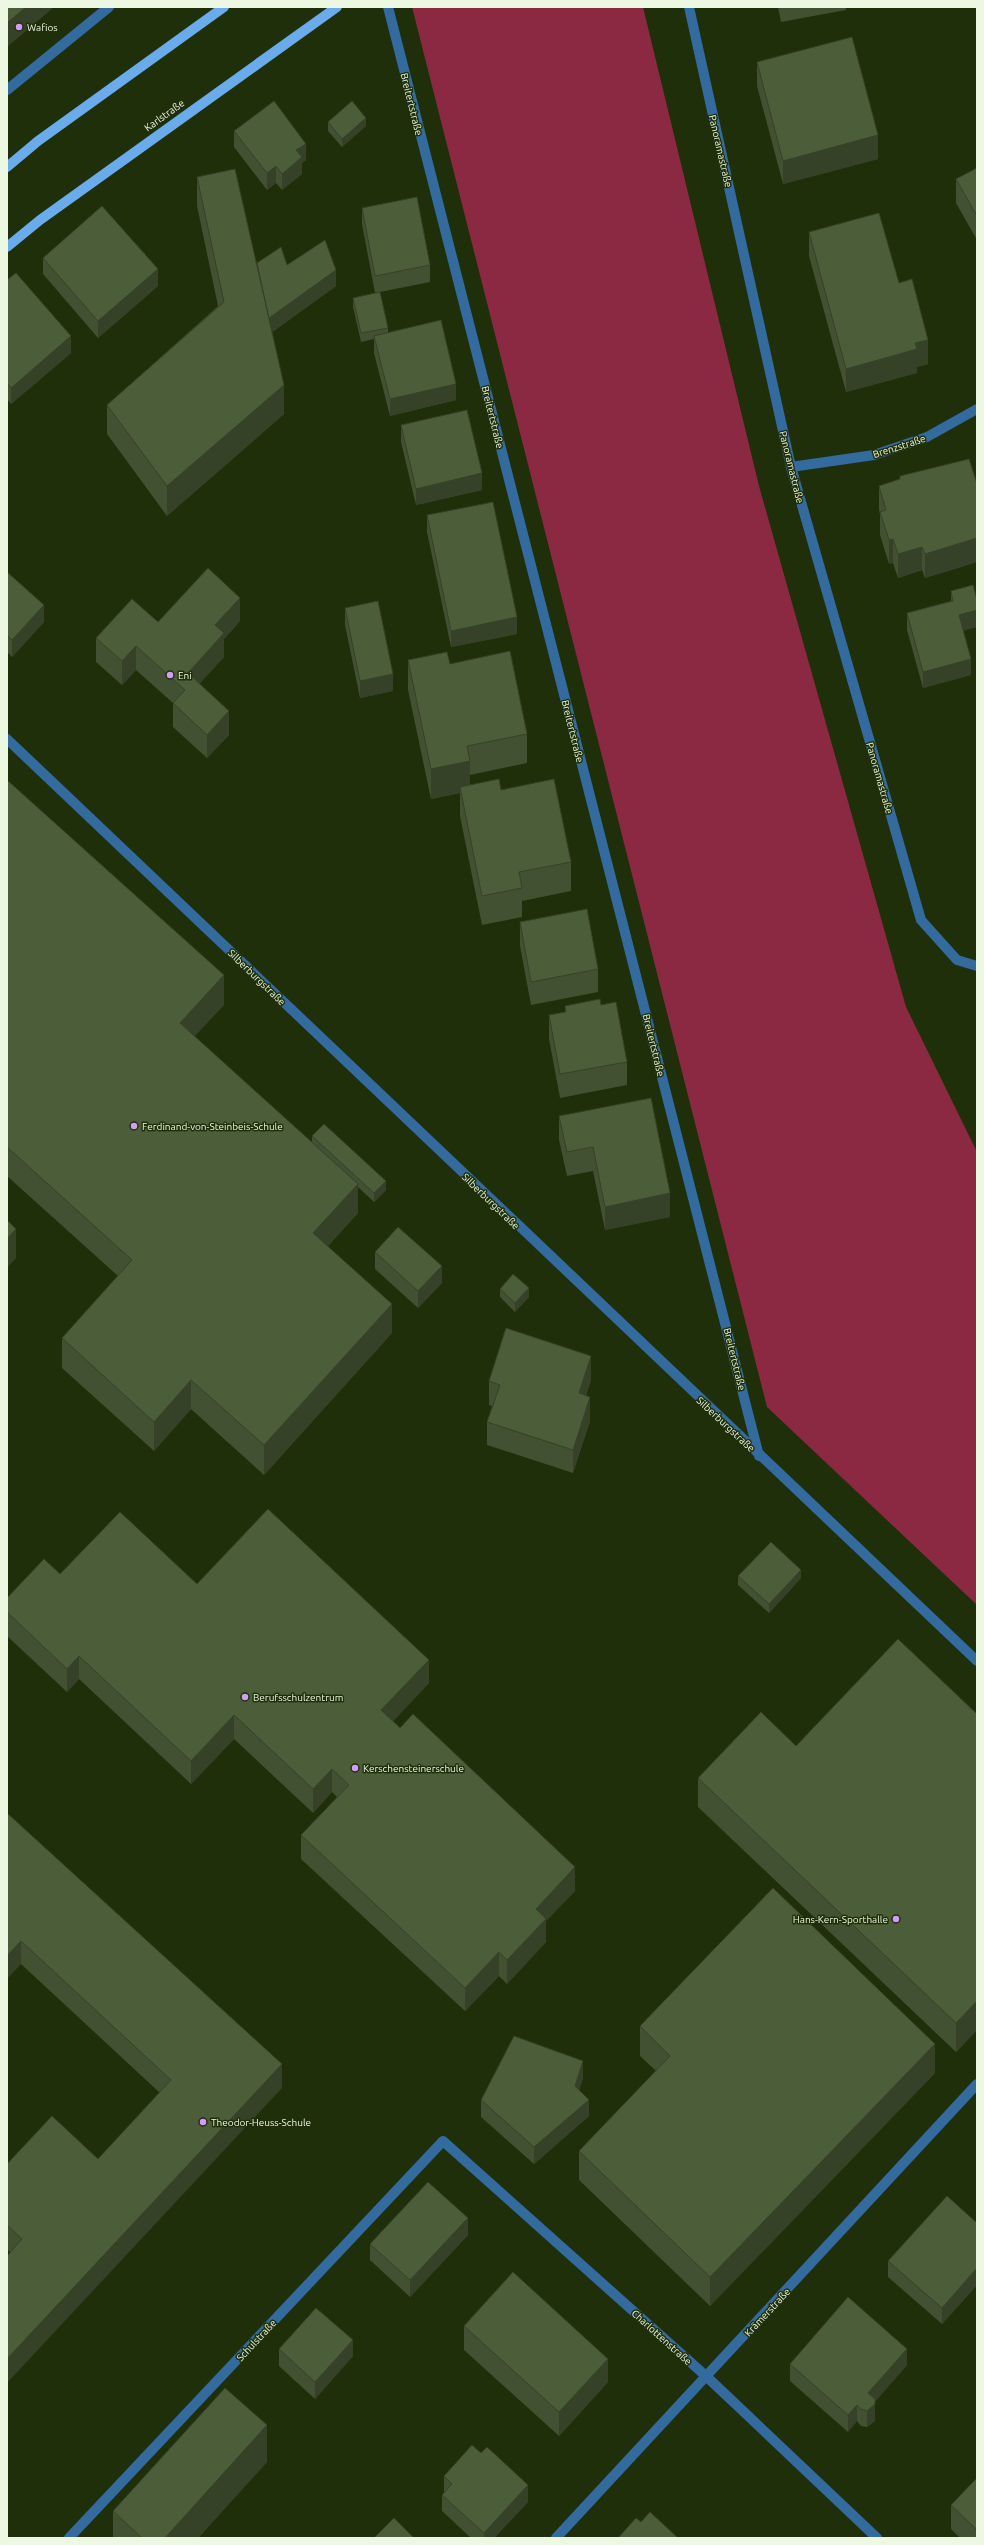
<svg xmlns="http://www.w3.org/2000/svg" width="984" height="2545" font-family="Ubuntu,sans-serif">
  <rect width="100%" height="100%" fill="#1f2f0a"/>
  <polygon fill="#8c2942" points="412,7 643,7 759,486 906,1007 977,1152 977,1605 767,1407"/>
  <g fill="none" stroke-linecap="round" stroke-linejoin="round">
    <g stroke="#336b9f" stroke-width="10">
      <polyline points="388,7 759,1456"/>
      <polyline points="689,7 791,467 921,920 957,960 977,966"/>
      <polyline points="7,90 109,7"/>
      <polyline points="791,467 874,455 927,437 977,409"/>
      <polyline points="7,739 977,1661"/>
      <polyline points="69,2538 443,2141 707,2377 877,2538"/>
      <polyline points="556,2538 977,2084"/>
    </g>
    <g stroke="#69abeb" stroke-width="10">
      <polyline points="7,167 38,141 224,7"/>
      <polyline points="7,247 40,220 337,7"/>
    </g>
  </g>
  <g fill="#415131">
    <polygon points="778,7 846,7 846,10 781,22"/>
    <polygon points="757,62 878,159 783,184 757,86"/>
    <polygon points="328,122 366,126 342,147 328,131"/>
    <polygon points="234,131 306,160 302,163 302,174 282,190 276,183 267,190 234,147"/>
    <polygon points="977,168 977,240 956,203 956,179"/>
    <polygon points="197,177 257,263 287,265 336,286 272,332 284,414 167,516 107,434 107,405 218,306 197,206"/>
    <polygon points="362,208 430,265 430,282 375,293 362,224"/>
    <polygon points="809,232 899,283 928,364 917,367 917,373 846,392 809,256"/>
    <polygon points="43,258 158,286 98,338 43,274"/>
    <polygon points="7,280 71,353 11,404 7,399"/>
    <polygon points="353,298 388,328 388,333 456,400 390,416 374,353 374,339 361,342 353,307"/>
    <polygon points="401,425 482,490 416,505 401,442"/>
    <polygon points="900,476 977,484 977,562 925,578 922,570 898,578 893,563 889,564 880,535 880,514 879,510 879,486 900,479"/>
    <polygon points="427,515 517,634 451,647 427,532"/>
    <polygon points="7,572 44,622 12,657 7,652"/>
    <polygon points="951,591 977,600 977,627 963,630 971,675 923,688 907,630 907,613 951,601"/>
    <polygon points="345,608 393,691 360,698 345,625"/>
    <polygon points="240,621 224,639 224,657 199,684 229,735 207,758 173,727 173,703 136,670 122,685 96,662 96,638 158,622"/>
    <polygon points="408,660 450,664 527,734 527,763 470,775 470,785 501,790 571,862 571,891 522,901 522,917 482,925 460,816 460,793 431,799 408,690"/>
    <polygon points="7,780 224,1005 194,1036 312,1142 312,1136 386,1190 374,1202 358,1187 358,1213 328,1246 392,1333 264,1475 191,1409 154,1451 62,1368 62,1338 118,1276 7,1176"/>
    <polygon points="520,922 598,969 598,992 531,1005 520,946"/>
    <polygon points="601,1005 627,1062 627,1085 560,1098 549,1039 549,1015 565,1012 565,1006"/>
    <polygon points="559,1116 670,1217 605,1230 593,1171 567,1176 559,1140"/>
    <polygon points="375,1252 442,1283 418,1308 375,1269"/>
    <polygon points="500,1289 529,1297 515,1312 500,1297"/>
    <polygon points="591,1380 586,1396 590,1421 573,1473 487,1445 487,1422 492,1406 489,1405 489,1381"/>
    <polygon points="60,1574 197,1584 429,1683 393,1721 575,1891 546,1921 546,1942 507,1984 499,1976 465,2011 301,1859 301,1835 337,1797 332,1792 313,1813 234,1739 191,1784 79,1679 67,1692 7,1636 7,1598"/>
    <polygon points="738,1576 801,1578 769,1613 738,1585"/>
    <polygon points="977,1714 977,2030 956,2052 698,1807 698,1778 796,1746"/>
    <polygon points="7,1813 282,2088 10,2252 7,2249 7,2164 98,2159 160,2093 21,1964"/>
    <polygon points="640,2026 935,2073 710,2306 579,2180 579,2151 656,2071 640,2056"/>
    <polygon points="583,2078 579,2090 589,2116 534,2164 481,2117 481,2100"/>
    <polygon points="977,2223 977,2285 942,2324 888,2277 888,2261"/>
    <polygon points="468,2235 410,2297 370,2260 370,2244"/>
    <polygon points="464,2326 608,2382 559,2436 464,2350"/>
    <polygon points="279,2349 353,2356 315,2399 279,2366"/>
    <polygon points="790,2364 907,2365 875,2401 875,2421 867,2427 861,2426 857,2421 848,2432 790,2381"/>
    <polygon points="481,2453 528,2502 494,2538 471,2538 442,2511 442,2495 444,2493 444,2476"/>
    <polygon points="267,2462 198,2538 113,2538 113,2511"/>
    <polygon points="977,2478 977,2538 960,2538 951,2529 951,2505"/>
  </g>
  <g fill="#354228">
    <polygon points="26,7 54,7 7,47 7,23"/>
    <polygon points="366,118 366,126 342,147 342,139"/>
    <polygon points="878,135 878,159 783,184 783,161"/>
    <polygon points="306,144 306,160 302,163 302,174 282,190 282,174 296,150"/>
    <polygon points="276,166 276,183 267,190 267,173"/>
    <polygon points="158,269 158,286 98,338 98,321"/>
    <polygon points="336,270 336,286 267,336 267,320"/>
    <polygon points="71,336 71,353 11,404 11,388"/>
    <polygon points="928,340 928,364 917,367 917,373 846,392 846,369 915,343"/>
    <polygon points="456,384 456,400 390,416 390,399"/>
    <polygon points="284,385 284,414 167,516 167,486"/>
    <polygon points="482,473 482,490 416,505 416,489"/>
    <polygon points="977,538 977,562 925,578 925,554"/>
    <polygon points="893,539 893,563 889,564 889,540"/>
    <polygon points="922,547 922,570 898,578 898,554"/>
    <polygon points="240,598 240,621 224,639 224,657 188,696 188,673 215,625"/>
    <polygon points="44,605 44,622 12,657 12,640"/>
    <polygon points="977,610 977,627 959,632 959,615"/>
    <polygon points="517,617 517,634 451,647 451,631"/>
    <polygon points="136,646 136,670 122,685 122,661"/>
    <polygon points="971,659 971,675 923,688 923,672"/>
    <polygon points="393,674 393,691 360,698 360,681"/>
    <polygon points="229,711 229,735 207,758 207,735"/>
    <polygon points="470,761 470,791 460,787 460,793 431,799 431,769"/>
    <polygon points="224,975 224,1005 180,1052 180,1023"/>
    <polygon points="386,1181 386,1190 374,1202 374,1193"/>
    <polygon points="358,1184 358,1213 313,1262 313,1233"/>
    <polygon points="670,1193 670,1217 605,1230 605,1207"/>
    <polygon points="16,1229 16,1258 7,1268 7,1239"/>
    <polygon points="442,1266 442,1283 418,1308 418,1291"/>
    <polygon points="529,1288 529,1297 515,1312 515,1303"/>
    <polygon points="392,1304 392,1333 264,1475 264,1445"/>
    <polygon points="591,1356 591,1380 579,1417 579,1393"/>
    <polygon points="191,1380 191,1409 154,1451 154,1422"/>
    <polygon points="590,1397 590,1421 573,1473 573,1450"/>
    <polygon points="801,1570 801,1578 769,1613 769,1604"/>
    <polygon points="79,1656 79,1679 67,1692 67,1669"/>
    <polygon points="429,1660 429,1683 381,1734 381,1710"/>
    <polygon points="234,1715 234,1739 191,1784 191,1761"/>
    <polygon points="332,1769 332,1792 313,1813 313,1789"/>
    <polygon points="575,1867 575,1891 546,1921 546,1942 507,1984 507,1960 536,1909"/>
    <polygon points="21,1941 21,1964 7,1979 7,1956"/>
    <polygon points="499,1952 499,1976 465,2011 465,1988"/>
    <polygon points="977,2001 977,2030 956,2052 956,2023"/>
    <polygon points="935,2044 935,2073 710,2306 710,2277"/>
    <polygon points="583,2061 583,2078 575,2103 575,2086"/>
    <polygon points="282,2064 282,2088 7,2383 7,2359"/>
    <polygon points="589,2100 589,2116 534,2164 534,2147"/>
    <polygon points="468,2218 468,2235 410,2297 410,2280"/>
    <polygon points="977,2268 977,2285 942,2324 942,2308"/>
    <polygon points="353,2340 353,2356 315,2399 315,2382"/>
    <polygon points="907,2349 907,2365 868,2410 868,2393"/>
    <polygon points="608,2359 608,2382 559,2436 559,2412"/>
    <polygon points="875,2404 875,2421 867,2427 867,2411"/>
    <polygon points="857,2405 857,2421 848,2432 848,2415"/>
    <polygon points="267,2425 267,2462 198,2538 165,2538"/>
    <polygon points="528,2485 528,2502 494,2538 484,2538 484,2533"/>
  </g>
  <g fill="#4c5e39" stroke="#354228">
    <polygon points="7,7 26,7 7,23"/>
    <polygon points="852,37 878,135 783,161 757,62"/>
    <polygon points="274,101 306,144 296,150 302,157 282,174 276,166 267,173 234,131"/>
    <polygon points="352,101 366,118 342,139 328,122"/>
    <polygon points="977,168 977,216 956,179"/>
    <polygon points="235,169 284,385 167,486 107,405 224,302 197,177"/>
    <polygon points="417,197 430,265 375,276 362,208"/>
    <polygon points="102,206 158,269 98,321 43,258"/>
    <polygon points="879,213 899,283 912,279 928,340 915,343 917,349 846,369 809,232"/>
    <polygon points="325,240 336,270 269,318 257,263 281,247 287,265"/>
    <polygon points="16,273 71,336 11,388 7,383 7,280"/>
    <polygon points="380,292 388,328 361,333 353,298"/>
    <polygon points="441,320 456,384 390,399 374,336"/>
    <polygon points="467,410 482,473 416,489 401,425"/>
    <polygon points="969,459 977,484 977,538 925,554 922,547 898,554 893,539 889,540 880,512 886,510 879,486 900,479 900,476"/>
    <polygon points="493,502 517,617 451,631 427,515"/>
    <polygon points="208,568 240,598 215,625 224,633 188,673 229,711 207,735 173,703 185,690 136,646 122,661 96,638 132,599 158,622"/>
    <polygon points="7,572 44,605 12,640 7,635"/>
    <polygon points="973,585 977,600 977,610 959,615 971,659 923,672 907,613 953,601 951,591"/>
    <polygon points="378,601 393,674 360,681 345,608"/>
    <polygon points="510,651 527,734 467,746 470,761 431,769 408,660 447,652 450,664"/>
    <polygon points="499,779 501,790 554,779 571,862 519,872 522,888 482,896 460,787"/>
    <polygon points="7,780 224,975 180,1023 358,1184 313,1233 392,1304 264,1445 191,1380 154,1422 62,1338 132,1260 7,1147"/>
    <polygon points="587,909 598,969 531,982 520,922"/>
    <polygon points="600,999 601,1005 616,1002 627,1062 560,1074 549,1015 566,1012 565,1006"/>
    <polygon points="651,1098 670,1193 605,1207 593,1147 567,1152 559,1116"/>
    <polygon points="324,1124 386,1181 374,1193 312,1136"/>
    <polygon points="7,1220 16,1229 7,1239"/>
    <polygon points="398,1227 442,1266 418,1291 375,1252"/>
    <polygon points="513,1274 529,1288 515,1303 500,1289"/>
    <polygon points="506,1328 591,1356 579,1393 590,1397 573,1450 487,1422 500,1385 489,1381"/>
    <polygon points="268,1509 429,1660 381,1710 400,1728 413,1714 575,1867 536,1909 546,1919 507,1960 499,1952 465,1988 301,1835 349,1785 332,1769 313,1789 234,1715 191,1761 79,1656 67,1669 7,1612 7,1598 44,1559 60,1574 120,1512 197,1584"/>
    <polygon points="771,1542 801,1570 769,1604 738,1576"/>
    <polygon points="898,1639 977,1714 977,2001 956,2023 698,1778 761,1712 796,1746"/>
    <polygon points="7,1813 282,2064 7,2359 7,2256 22,2239 7,2225 7,2164 52,2116 98,2159 171,2080 21,1941 7,1956"/>
    <polygon points="773,1888 935,2044 710,2277 579,2151 670,2056 640,2026"/>
    <polygon points="514,2036 583,2061 575,2086 589,2100 534,2147 481,2100"/>
    <polygon points="428,2182 468,2218 410,2280 370,2244"/>
    <polygon points="947,2196 977,2223 977,2268 942,2308 888,2261"/>
    <polygon points="513,2272 608,2359 559,2412 464,2326"/>
    <polygon points="848,2297 907,2349 868,2393 875,2399 875,2404 867,2411 861,2409 857,2405 848,2415 790,2364"/>
    <polygon points="316,2308 353,2340 315,2382 279,2349"/>
    <polygon points="225,2388 267,2425 165,2538 142,2538 113,2511"/>
    <polygon points="472,2445 481,2453 487,2447 528,2485 484,2533 442,2495 452,2484 444,2476"/>
    <polygon points="977,2478 977,2530 951,2505"/>
    <polygon points="650,2512 678,2538 618,2538 636,2518 641,2522"/>
    <polygon points="394,2518 414,2538 374,2538"/>
  </g>
  <g fill="#d39cfc" stroke="#1f2f0a" stroke-width="1.5">
    <circle cx="19" cy="27" r="4"/>
    <circle cx="170" cy="675" r="4"/>
    <circle cx="134" cy="1126" r="4"/>
    <circle cx="245" cy="1697" r="4"/>
    <circle cx="355" cy="1768" r="4"/>
    <circle cx="896" cy="1919" r="4"/>
    <circle cx="203" cy="2122" r="4"/>
  </g>
  <g text-anchor="middle" stroke-width="3" stroke-linejoin="round" paint-order="stroke">
    <g font-size="10" fill="#edf8e3" stroke="#1f2f0a" text-anchor="start">
      <text x="27" y="31">Wafios</text>
      <text x="178" y="679">Eni</text>
      <text x="142" y="1130">Ferdinand-von-Steinbeis-Schule</text>
      <text x="253" y="1701">Berufsschulzentrum</text>
      <text x="363" y="1772">Kerschensteinerschule</text>
      <text x="888" y="1923" text-anchor="end">Hans-Kern-Sporthalle</text>
      <text x="211" y="2126">Theodor-Heuss-Schule</text>
    </g>
    <g font-size="10" fill="#edf8e3" stroke="#1f2f0a">
      <text transform="translate(412 104) rotate(76)" y="4">Breitertstraße</text>
      <text transform="translate(164 115) rotate(-36)" y="4">Karlstraße</text>
      <text transform="translate(721 151) rotate(77)" y="4">Panoramastraße</text>
      <text transform="translate(493 417) rotate(76)" y="4">Breitertstraße</text>
      <text transform="translate(899 446) rotate(-18)" y="4">Brenzstraße</text>
      <text transform="translate(792 467) rotate(76)" y="4">Panoramastraße</text>
      <text transform="translate(573 731) rotate(76)" y="4">Breitertstraße</text>
      <text transform="translate(880 778) rotate(74)" y="4">Panoramastraße</text>
      <text transform="translate(257 977) rotate(44)" y="4">Silberburgstraße</text>
      <text transform="translate(654 1045) rotate(76)" y="4">Breitertstraße</text>
      <text transform="translate(491 1201) rotate(44)" y="4">Silberburgstraße</text>
      <text transform="translate(735 1359) rotate(76)" y="4">Breitertstraße</text>
      <text transform="translate(726 1424) rotate(43)" y="4">Silberburgstraße</text>
      <text transform="translate(767 2312) rotate(-47)" y="4">Krämerstraße</text>
      <text transform="translate(662 2337) rotate(42)" y="4">Charlottenstraße</text>
      <text transform="translate(256 2340) rotate(-47)" y="4">Schulstraße</text>
    </g>
  </g>
  <rect width="984" height="2545" fill="none" stroke="#edf8e3" stroke-width="16"/>
</svg>
